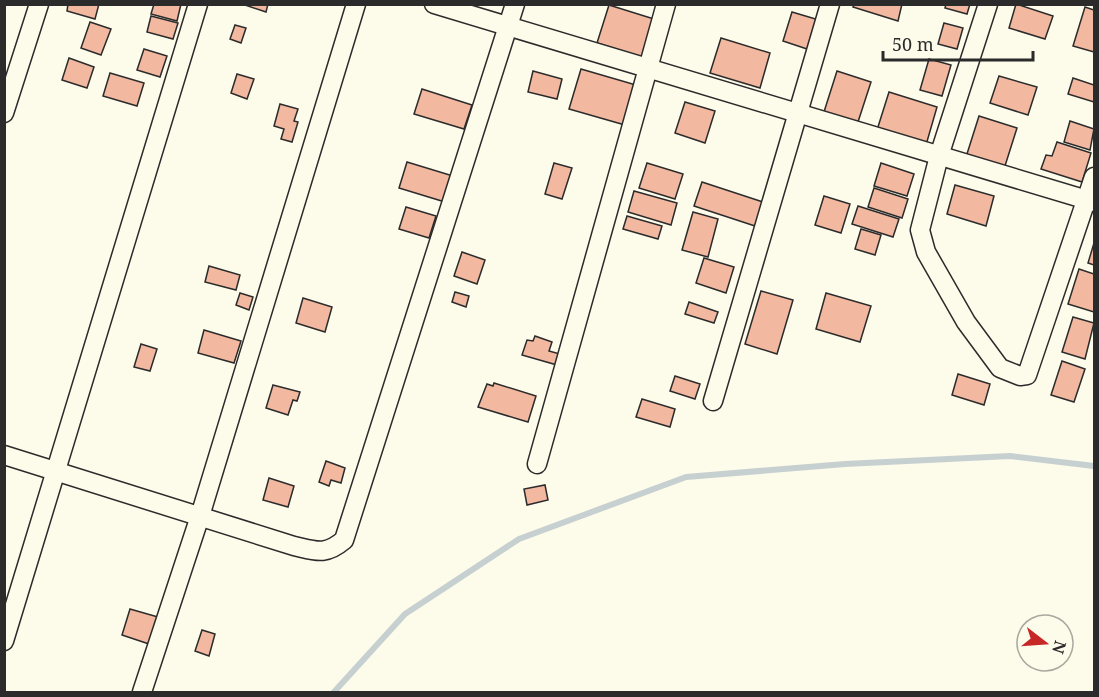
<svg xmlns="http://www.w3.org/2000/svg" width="1099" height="697" font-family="'Noto Serif',serif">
  <rect width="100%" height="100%" fill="#fdfbea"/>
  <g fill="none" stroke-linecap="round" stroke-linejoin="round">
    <polyline stroke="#c7d0d0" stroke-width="6" points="334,692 405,614 519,539 686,477 845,464 1010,456 1094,466"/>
  </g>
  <g fill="#f2b8a0" stroke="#2b2b2b" stroke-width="1.5">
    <polygon points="68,4 99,4 95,19 67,11"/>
    <polygon points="154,4 181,4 177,21 151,14"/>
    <polygon points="242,4 268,4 266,12"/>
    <polygon points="854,4 902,4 898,21 853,7"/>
    <polygon points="946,4 970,4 967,14 945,8"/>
    <polygon points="1016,4 1053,16 1045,39 1009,28"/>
    <polygon points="609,5 654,19 642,57 597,43"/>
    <polygon points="1085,7 1094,10 1094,52 1073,46"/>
    <polygon points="792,12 819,20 810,50 783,41"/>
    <polygon points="151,16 178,23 173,39 147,32"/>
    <polygon points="90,22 111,29 101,55 81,48"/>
    <polygon points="944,23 963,28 957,49 938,44"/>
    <polygon points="235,25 246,28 241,43 230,39"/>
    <polygon points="721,38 770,53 760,88 710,73"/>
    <polygon points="144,49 167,56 160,77 137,70"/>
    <polygon points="69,58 94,67 87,88 62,80"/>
    <polygon points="929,59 951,65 942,96 920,90"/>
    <polygon points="581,69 636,85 625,125 569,109"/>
    <polygon points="533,71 562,79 557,99 528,92"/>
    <polygon points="837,71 871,82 857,125 823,115"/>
    <polygon points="110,73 144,83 137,106 103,96"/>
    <polygon points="237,74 254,79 247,99 231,93"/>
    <polygon points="999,76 1037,87 1028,115 990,103"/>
    <polygon points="1073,78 1094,85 1094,102 1068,94"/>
    <polygon points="422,89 472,105 464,129 414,114"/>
    <polygon points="889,92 937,107 926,145 877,130"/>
    <polygon points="685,102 715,111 705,143 675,133"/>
    <polygon points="280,104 298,109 294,121 298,122 292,142 281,139 284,129 274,126"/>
    <polygon points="979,116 1017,128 1004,169 966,157"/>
    <polygon points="1070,121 1094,129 1090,150 1064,142"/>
    <polygon points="1057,142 1091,153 1082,182 1041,169 1046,155 1052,156"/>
    <polygon points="407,162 453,176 445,202 399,188"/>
    <polygon points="554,163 572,168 562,199 545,194"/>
    <polygon points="647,163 683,174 675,199 639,188"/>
    <polygon points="881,163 914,174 907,196 874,186"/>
    <polygon points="702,182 763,202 755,226 694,206"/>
    <polygon points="955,185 994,196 986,226 947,214"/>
    <polygon points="874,188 908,199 902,218 868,207"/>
    <polygon points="634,191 677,203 671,225 628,212"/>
    <polygon points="824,196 850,204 841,233 815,225"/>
    <polygon points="858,206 899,219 893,237 852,224"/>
    <polygon points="406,207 436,216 429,238 399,229"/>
    <polygon points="693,212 718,219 708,257 682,250"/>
    <polygon points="627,216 662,226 658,239 623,229"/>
    <polygon points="861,229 881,235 875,255 855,249"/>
    <polygon points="1094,243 1094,265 1088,263"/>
    <polygon points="462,252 485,260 477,284 454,276"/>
    <polygon points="704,258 734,267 726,293 696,283"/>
    <polygon points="209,266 240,275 236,290 205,282"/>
    <polygon points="1079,269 1094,274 1094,312 1068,304"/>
    <polygon points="761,291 793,300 777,354 745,344"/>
    <polygon points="455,292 469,296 466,307 452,302"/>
    <polygon points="240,293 253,297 249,310 236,305"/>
    <polygon points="826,293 871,306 860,342 816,329"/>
    <polygon points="303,298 332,307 325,332 296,323"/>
    <polygon points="689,302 718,312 714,323 685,314"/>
    <polygon points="1073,317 1094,323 1085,359 1062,352"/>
    <polygon points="204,330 241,341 234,363 198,353"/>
    <polygon points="535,336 552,342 549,351 560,354 557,365 522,355 527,340 533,341"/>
    <polygon points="141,344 157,349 150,371 134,367"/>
    <polygon points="1062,361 1085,369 1074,402 1051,395"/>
    <polygon points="958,374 990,384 984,405 952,395"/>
    <polygon points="675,376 700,384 695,399 670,391"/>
    <polygon points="494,383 536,396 528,422 478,407 487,384 493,386"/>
    <polygon points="273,385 300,392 297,401 293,400 288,415 266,408"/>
    <polygon points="642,399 675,409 670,427 636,417"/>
    <polygon points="326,461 345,468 341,483 331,480 329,486 319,482"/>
    <polygon points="269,478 294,486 288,507 263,500"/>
    <polygon points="545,485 548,500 527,505 524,489"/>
    <polygon points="130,609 158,617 149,644 122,635"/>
    <polygon points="202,630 215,634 209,656 195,651"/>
  </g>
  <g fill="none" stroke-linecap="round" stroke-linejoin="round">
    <g stroke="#2b2b2b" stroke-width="21">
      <g id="street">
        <polyline points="434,4 1094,202"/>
        <polyline points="988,4 939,156 920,230 926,252 966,322 1000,368 1020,376 1027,375 1094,177"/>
        <polyline points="4,113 39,4"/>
        <polyline points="713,401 830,4"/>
        <path d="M4,455L294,546C316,551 325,556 344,540L515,4"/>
        <polyline points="537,464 666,4"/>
        <polyline points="4,641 198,4"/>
        <polyline points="142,692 200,516 356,4"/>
      </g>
    </g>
    <use href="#street" stroke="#fdfbea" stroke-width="18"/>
  </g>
  <rect width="1099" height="697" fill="none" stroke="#2b2b2b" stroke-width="12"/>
  <g transform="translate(1045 643) rotate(107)"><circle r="28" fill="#fdfbea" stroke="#a9a89e" stroke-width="1.5"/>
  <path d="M0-4.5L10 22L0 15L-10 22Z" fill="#c62828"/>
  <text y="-9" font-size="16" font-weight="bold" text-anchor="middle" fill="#2b2b2b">N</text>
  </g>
  <path d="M883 51v9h150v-9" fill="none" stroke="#2b2b2b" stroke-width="3"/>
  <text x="892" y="51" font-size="18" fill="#2b2b2b" stroke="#fdfbea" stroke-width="4.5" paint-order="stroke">50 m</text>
</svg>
